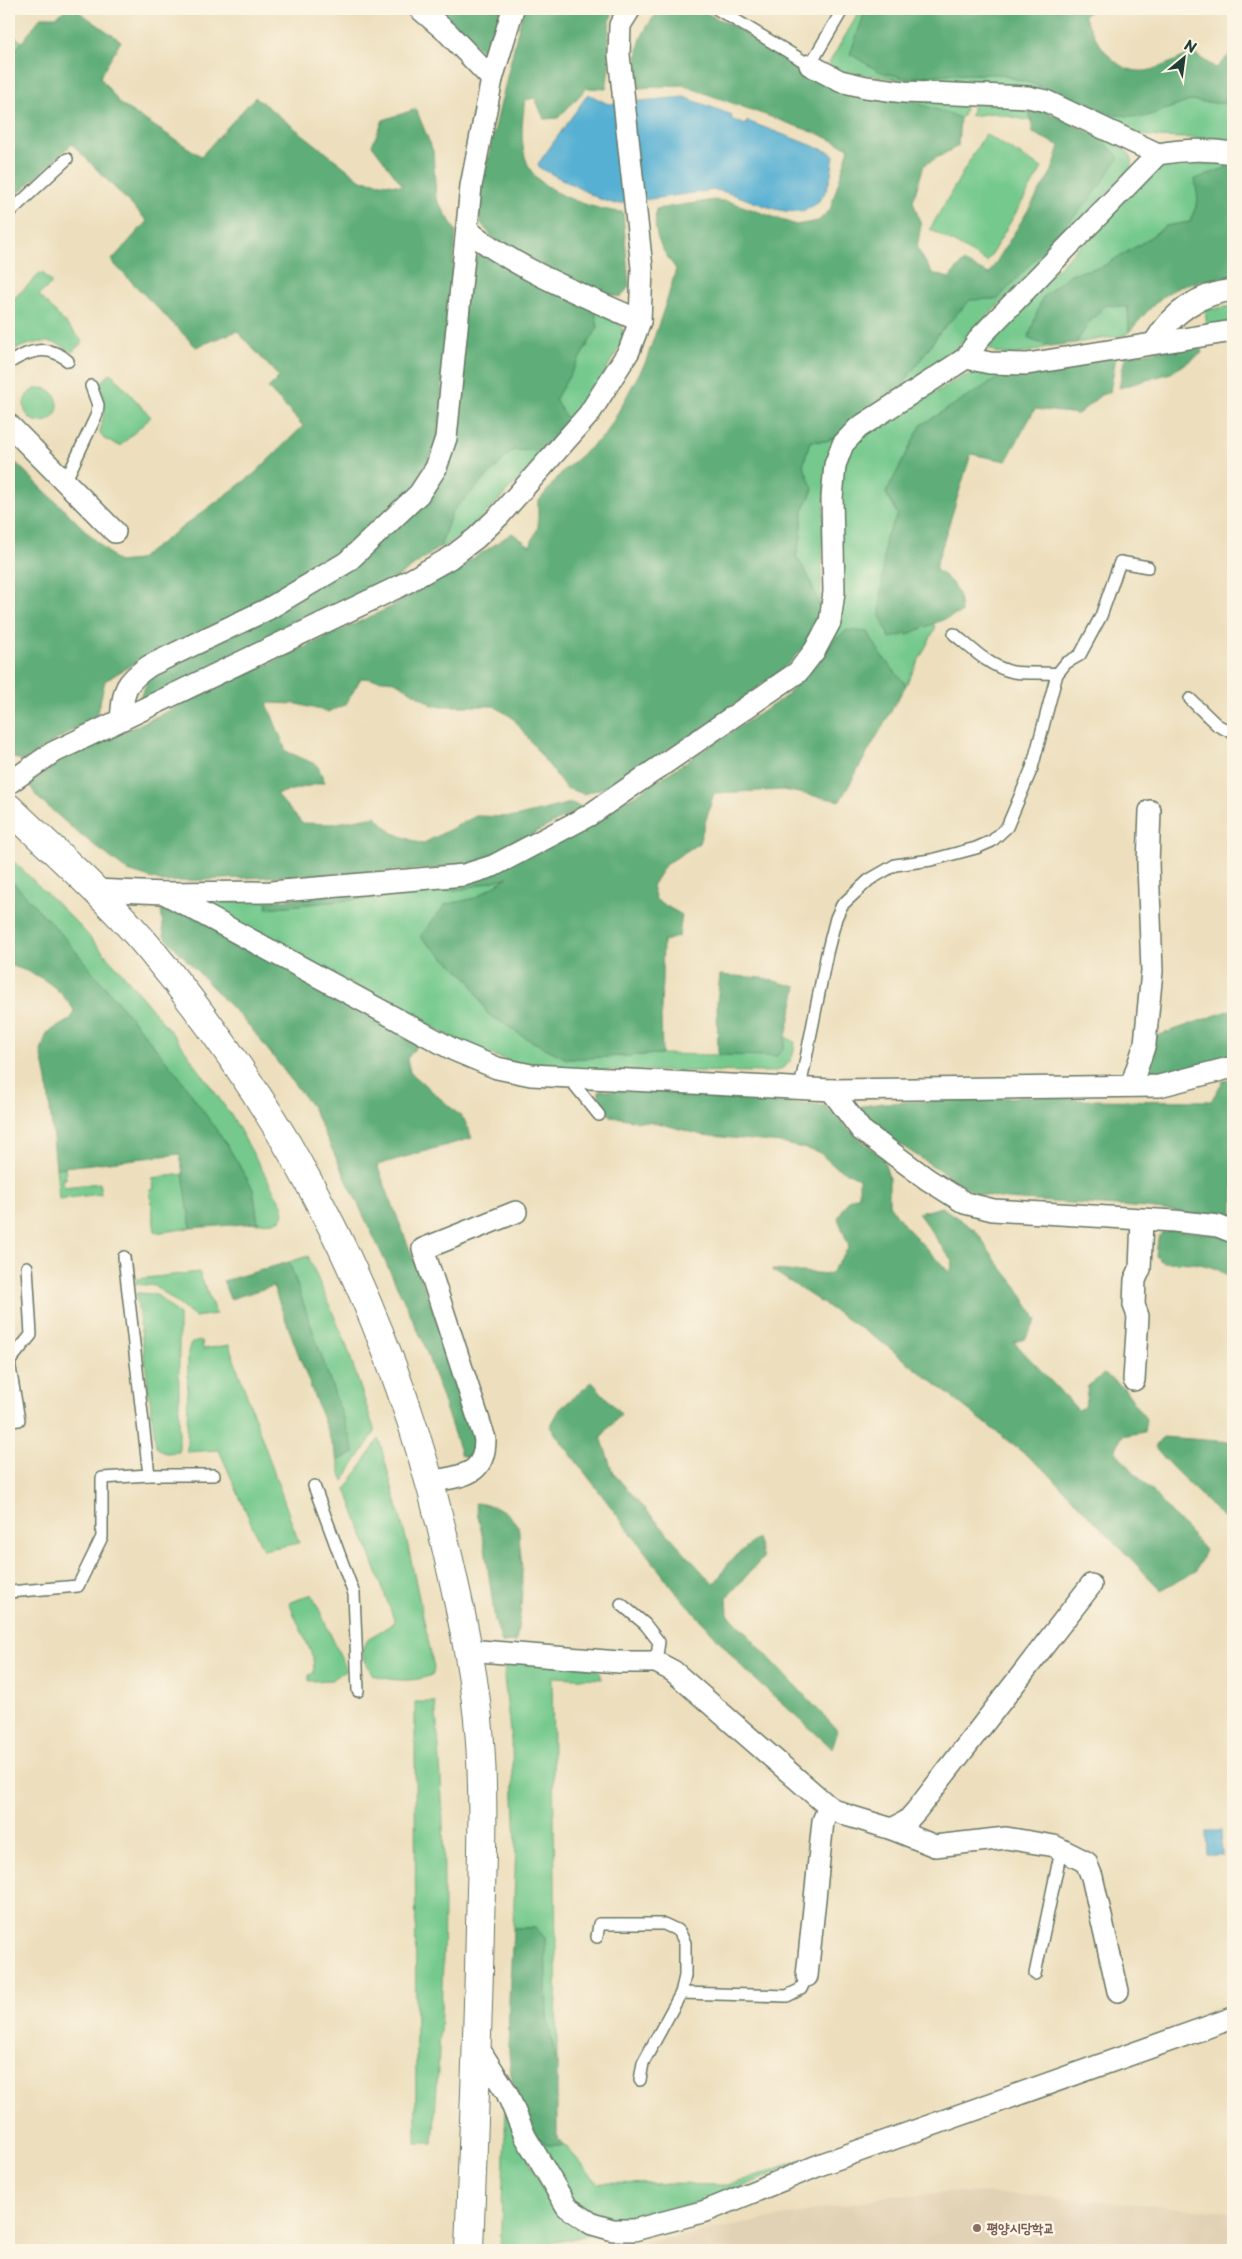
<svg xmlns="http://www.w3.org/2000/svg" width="1242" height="2259" font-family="'Playpen Sans','Poor Story',sans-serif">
  <rect width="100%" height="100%" fill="#fcf5e5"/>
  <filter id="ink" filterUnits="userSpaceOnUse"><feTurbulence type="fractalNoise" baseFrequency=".02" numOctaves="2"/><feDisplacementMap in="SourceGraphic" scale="10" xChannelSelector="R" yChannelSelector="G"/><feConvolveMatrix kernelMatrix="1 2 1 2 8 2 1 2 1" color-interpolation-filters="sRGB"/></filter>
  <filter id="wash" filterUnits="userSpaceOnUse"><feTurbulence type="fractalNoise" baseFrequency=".0096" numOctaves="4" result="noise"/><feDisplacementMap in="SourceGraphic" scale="20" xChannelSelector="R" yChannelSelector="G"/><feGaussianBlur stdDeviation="1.12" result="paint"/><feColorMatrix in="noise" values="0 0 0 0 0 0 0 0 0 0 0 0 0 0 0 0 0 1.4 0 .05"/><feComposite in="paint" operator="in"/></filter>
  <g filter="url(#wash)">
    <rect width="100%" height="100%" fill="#eddfbd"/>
    <polygon fill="#e2d2b5" points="962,2192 1066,2198 1233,2212 1233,2250 608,2250 888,2196"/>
    <g fill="#74c98d" stroke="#4a8360">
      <path d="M861,9H866L851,54L907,78L947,74H998L1144,117L1190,101L1233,104V140C1203,136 1173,140 1142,135L1025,90L918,82L841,71L833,68L829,63Z"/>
      <polygon points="9,32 22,42 16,50 9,80"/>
      <polygon points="903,98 966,102 963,116 960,118"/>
      <polygon points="973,102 1029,107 1031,121 993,113 971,116"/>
      <polygon points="985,134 1042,168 987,262 930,229"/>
      <path d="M1099,137C1112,143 1141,151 1130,170L948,357L936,368L896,394L940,332L970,300L998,298Z"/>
      <path d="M1233,158V171L1228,167L1198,201L1190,222L1166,226L1139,245L1102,267L1070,274L1028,339L1050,346C1031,351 1003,363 987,346V340L1158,166L1172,159Z"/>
      <path d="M42,272L52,283L39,295L83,342L72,352C51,335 32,343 9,351V303Z"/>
      <polygon points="1105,305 1128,307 1129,332 1125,335 1076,343 1087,325"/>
      <polygon points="1233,306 1233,324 1207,327 1205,310"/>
      <path d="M594,308C607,315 626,322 624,339L600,380L568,421L555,400L598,327Z"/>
      <polygon points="1011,370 991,383 902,463 886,493 898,515 885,538 907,635 933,622 935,629 906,685 881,655 868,632 822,657 841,475 854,442 897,414 962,377 979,371"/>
      <polygon points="111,373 151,417 120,446 104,439 100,433 105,406 99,384"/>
      <circle cx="41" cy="405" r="17"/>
      <polygon points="836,437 830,448 826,468 820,607 808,575 796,556 801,537 803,511 813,490 803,465 810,441 826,441"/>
      <path d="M513,450L545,451C526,471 463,543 440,547L452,512Z"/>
      <polygon points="9,857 77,923 122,973 180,1043 233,1118 282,1205 284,1214 281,1219 274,1222 258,1223 253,1189 227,1145 64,937 9,878"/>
      <path d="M510,876L475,898L445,905L420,937L470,980L487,1013L526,1038L567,1059L662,1054L777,1056L783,1050L786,1037L795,1042C793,1060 791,1065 774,1072L572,1070L512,1062L470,1047L205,906L206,902L268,901L267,908L464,889Z"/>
      <polygon points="65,1167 66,1179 63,1179 64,1187 100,1183 101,1194 59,1199 56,1168"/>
      <polygon points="184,1174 191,1228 155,1233 150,1190 154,1189 152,1178"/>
      <polygon points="308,1256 345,1341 375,1432 343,1481 338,1460 355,1453 289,1262"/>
      <polygon points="199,1272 216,1314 195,1317 155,1286 134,1284 137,1279"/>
      <polygon points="136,1293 156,1294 179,1315 179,1452 165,1453 156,1447"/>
      <path d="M202,1341L203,1349L229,1345L299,1543L263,1550L219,1450L187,1452L188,1352C190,1342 192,1342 202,1341Z"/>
      <path d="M379,1439L408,1546L434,1668L433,1674C418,1683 389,1681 373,1675C351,1641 367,1641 395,1622L346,1489Z"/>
      <polygon points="312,1594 345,1666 345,1671 332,1680 309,1681 309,1675 314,1673 313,1657 289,1603"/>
      <path d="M515,1661L596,1668L600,1672L602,1679L552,1677C553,1807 557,1936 557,2066L547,2017L545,1938L536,1928H513L516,1844L512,1750L504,1677L505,1666Z"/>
      <path d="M415,1702H435C450,1849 444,1996 433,2143H416Z"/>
      <polygon points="506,2110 544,2191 555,2206 589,2232 589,2235 520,2250 500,2250"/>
      <polygon points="528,2128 548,2145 565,2145 598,2183 729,2185 816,2155 733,2191 643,2220 626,2221 608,2219 589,2213 572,2202"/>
    </g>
    <g fill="#5fad78" stroke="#3f7556">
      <polygon points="66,9 75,9 121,41 100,77 120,104 201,156 255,97 361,180 403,186 372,145 383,120 416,109 433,151 436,198 456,231 438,437 416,488 345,555 260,604 146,656 105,681 97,715 23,761 9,756 9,456 118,562 138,560 254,474 303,426 268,388 279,377 237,331 196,347 111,261 147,221 72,144 9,202 9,80 16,50 41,17 56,17"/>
      <polygon points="439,9 505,9 489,58"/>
      <path d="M523,9H614C606,27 609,45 609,65C609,73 607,81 606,89L587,88L558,118L544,119L535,98L525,100C522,122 519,146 529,167C541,193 597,211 623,212L629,286L621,297L596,292L496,242L480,222L479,196Z"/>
      <path d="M660,9L702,11L737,28L792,64L835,89L903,98L960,118L958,146L924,165L913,201L921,225L917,248L932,273L949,278L963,262L989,274L1052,171L1060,146L1033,133L1029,107L1043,110L1099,137L1119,157L1092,197L998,299L970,300L940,332L896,394L854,419L836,437L826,441H810L803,465L813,489L803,511L801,537L796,556L808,575L820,607L813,628L805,646L785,667L704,727L608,786L584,794L566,788L513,718L494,706H434L395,681L361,678L346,704L328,712L297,704L267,703L286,751L317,765L325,782L276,794L302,823L332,824L375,816L393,833L422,844L476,816L515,817L571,803L583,807L479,863L447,868L163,882L128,871L77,832L37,797L29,784L61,761L391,607L485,551L512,533L530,546L538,527V502L563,471L606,434L646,361L668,297L676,269C660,247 653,237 656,209L714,200L731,202L796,225L818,221L830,210L849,148L821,135L682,85L639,88C636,49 635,40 660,9Z"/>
      <path d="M866,9H1092L1084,16C1097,41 1113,74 1146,71C1159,69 1180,58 1193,53L1216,68L1233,51V104L1190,101L1144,117L1115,115L1034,84L998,74H947L907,78L880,72L850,54Z"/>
      <path d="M1228,167L1233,171V277C1211,280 1187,281 1168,293C1153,303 1141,319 1129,332L1128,307L1105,305L1087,325L1076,343L1050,346L1028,339L1042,298L1070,274L1102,267L1139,245L1166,226L1190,222L1198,201L1195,179Z"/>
      <polygon points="482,252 594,308 598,327 555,400 568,421 545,451 513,450 452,512 440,547 395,579 144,701 139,699 151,675 271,616 423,500 471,264"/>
      <polygon points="1199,343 1202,353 1171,373 1119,388 1125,356"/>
      <path d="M1116,357L1110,392L1101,395L1078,414L1035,409L1006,461L971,454L935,569C954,582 960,590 961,613C937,621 915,634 890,638L880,616L885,538L898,515L886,493L921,425L1011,370Z"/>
      <polygon points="847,630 868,632 881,655 906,685 840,801 784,790 714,793 699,843 665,865 652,886 656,900 682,915 679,936 663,942 661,1014 662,1054 567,1059 526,1038 487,1013 470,980 420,937 445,905 475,898 508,877 464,889 266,908 268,901 462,883 634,796 785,697 822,657 834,640"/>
      <path d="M9,878L64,937L178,1075L227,1145L253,1189L258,1223L191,1228L180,1154L56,1168L47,1080L41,1051L47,1033L71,1019L74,1010C56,984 39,974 9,965Z"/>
      <polygon points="179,907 418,1044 407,1059 410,1072 464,1119 472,1138 377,1165 429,1299 472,1426 476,1450 472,1460 461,1455 423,1341 312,1107 251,1028 164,936 161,910"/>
      <polygon points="720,975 763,978 797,987 783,1050 777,1056 718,1055 717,1002"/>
      <polygon points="1233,1009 1233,1059 1146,1074 1154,1037"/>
      <polygon points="1233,1079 1233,1224 1224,1218 1147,1208 1006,1199 977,1194 891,1139 856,1107 883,1103 1045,1096 1079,1100 1211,1101 1223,1081"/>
      <polygon points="599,1090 666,1092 826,1106 850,1131 883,1158 889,1178 889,1204 904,1225 950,1273 953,1262 918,1213 942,1207 976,1231 993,1257 1017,1287 1037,1320 1025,1339 1014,1342 1078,1410 1085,1407 1088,1386 1104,1374 1124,1388 1146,1419 1144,1432 1122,1436 1115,1451 1205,1550 1196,1571 1161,1590 1045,1470 883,1343 772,1270 830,1274 849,1247 838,1218 848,1200 859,1195 859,1178 834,1166 819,1152 781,1143 702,1135 658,1123 636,1121 611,1116 599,1106"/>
      <path d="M1173,1230L1213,1234L1233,1240V1279C1209,1261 1191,1263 1162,1262L1156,1256L1158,1238L1162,1233Z"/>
      <polygon points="289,1262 355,1453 338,1460 273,1286 230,1299 223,1281"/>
      <polygon points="592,1382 621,1414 601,1437 613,1473 714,1585 729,1562 757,1538 763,1558 727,1597 728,1614 838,1731 832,1748 746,1671 675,1591 550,1427 560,1409"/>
      <polygon points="1163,1437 1233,1442 1233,1528 1171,1466 1155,1447"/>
      <path d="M475,1503C494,1505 505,1508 517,1525C520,1530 519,1541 520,1547C524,1582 522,1608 516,1642L502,1643L495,1621L485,1547Z"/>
      <path d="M513,1928H536L545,1938L547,2017L557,2066V2137L565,2145H548C542,2140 533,2134 528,2127C498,2083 511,1981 513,1928Z"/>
    </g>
    <g fill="#56b0d3" stroke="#3a7684">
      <path d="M588,94L608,104L684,97L732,115L731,119L746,125L747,121L832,153L834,156C832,167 831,180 826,190C803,237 749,193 714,190L615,204L600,199L540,168L538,164Z"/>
      <polygon points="1206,1831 1221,1831 1222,1855 1207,1855"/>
    </g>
  </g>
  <g filter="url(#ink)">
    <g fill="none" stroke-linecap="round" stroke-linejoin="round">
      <g stroke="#677664" stroke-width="14">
        <g id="lane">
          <polyline points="717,9 810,65 843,9"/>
          <polyline points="9,213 67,159"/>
          <path d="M9,363C29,350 49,344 68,361"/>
          <polyline points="65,482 97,414 98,405 91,386"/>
          <path d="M954,634C972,649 990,667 1013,672C1027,674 1043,672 1057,674"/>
          <polyline points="1190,699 1217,725 1233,733"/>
          <polyline points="569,1078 599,1115"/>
          <polyline points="800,1088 827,953 836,918 842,905 869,880 895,865 931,860 976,848 992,841 1007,827 1032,768 1057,674 1066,663 1080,655 1101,616 1120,562 1148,567"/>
          <polyline points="9,1421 19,1420 9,1362 31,1335 27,1267"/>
          <polyline points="149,1475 214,1475"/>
          <polyline points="314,1486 354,1594 358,1691"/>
          <polyline points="9,1592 78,1586 102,1537 102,1478 149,1475 124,1257"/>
          <polyline points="621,1604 645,1624 659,1642 656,1662"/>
          <polyline points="597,1937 599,1924 664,1924 679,1931 685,1943 685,1976 681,1993 643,2063 640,2080"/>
          <polyline points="1035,1974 1061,1850"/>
          <polyline points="681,1993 787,1996 801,1989 807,1976"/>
        </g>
      </g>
      <g stroke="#677664" stroke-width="24">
        <g id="street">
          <polyline points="420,9 448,33 492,79"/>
          <polyline points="810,65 840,81 866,87 904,92 1028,97 1046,101 1158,154"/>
          <path d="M467,230C519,270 580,294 640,321"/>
          <path d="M1154,343C1172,313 1198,294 1233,290"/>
          <polyline points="966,358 990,363 1027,364 1233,331"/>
          <polyline points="9,425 115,532"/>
          <path d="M121,719C124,690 123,684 149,666L268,609L347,562L419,494L436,468L446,438L471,186L492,79L513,9"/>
          <polyline points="9,783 52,753 400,586 450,558 476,538 499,516 589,414 629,351 640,321 642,268 619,55 620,25 630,9"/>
          <polyline points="94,890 164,893 454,1050 497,1068 531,1075 831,1090 1159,1086 1233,1067"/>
          <path d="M164,893L271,892L464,875L493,866L588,816L798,672L815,650L830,622L834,592L832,498L835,465L843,444L858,428L966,358L981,336L1158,154C1185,149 1207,149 1233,153"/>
          <polyline points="1131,1086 1145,1044 1152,971 1148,864 1150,811"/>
          <polyline points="831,1090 861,1130 927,1179 965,1203 993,1210 1174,1221 1218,1226 1233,1232"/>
          <polyline points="1134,1380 1138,1316 1134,1305 1135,1280 1140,1269 1142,1220"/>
          <path d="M431,1482C462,1475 485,1477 485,1439L423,1249L516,1212"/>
          <polyline points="467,1650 619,1662 656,1662 673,1671 829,1807 846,1815 892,1829 907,1821 916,1811 1091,1585"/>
          <polyline points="892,1829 935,1846 1006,1838 1054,1846 1086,1862 1092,1877 1118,1991"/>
          <polyline points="807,1976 823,1821 829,1807"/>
          <polyline points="477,2046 507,2093 525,2136 567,2207 592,2224 613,2230 634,2230 706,2211 822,2164 1233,2018"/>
        </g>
      </g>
      <g stroke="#677664" stroke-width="30">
        <path id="secondary" d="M9,808C56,853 107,898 149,948C297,1126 394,1322 446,1547C459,1603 472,1661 478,1719C485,1787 482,1856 480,1925C478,2033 473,2142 469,2250"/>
      </g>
      <use href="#lane" stroke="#fff" stroke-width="11"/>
      <use href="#street" stroke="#fff" stroke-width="21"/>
      <use href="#secondary" stroke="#fff" stroke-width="28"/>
    </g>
  </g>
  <circle fill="#8d6e63" stroke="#fcf5e5" stroke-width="2" cx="977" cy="2228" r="5"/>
  <g text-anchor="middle" stroke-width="5" stroke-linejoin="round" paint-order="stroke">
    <g font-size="14" font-weight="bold" fill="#785e54" stroke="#fcf5e5" text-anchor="start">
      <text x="987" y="2233">평양시당학교</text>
    </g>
  </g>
  <rect width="1242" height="2259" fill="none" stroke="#fcf5e5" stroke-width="30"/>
  <g transform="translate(1184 58) rotate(29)" stroke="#fcf5e5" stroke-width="4" paint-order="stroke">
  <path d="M0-4L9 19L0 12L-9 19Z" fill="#1f3d34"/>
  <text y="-8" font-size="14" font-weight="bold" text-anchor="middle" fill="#1f3d34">N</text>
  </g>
</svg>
